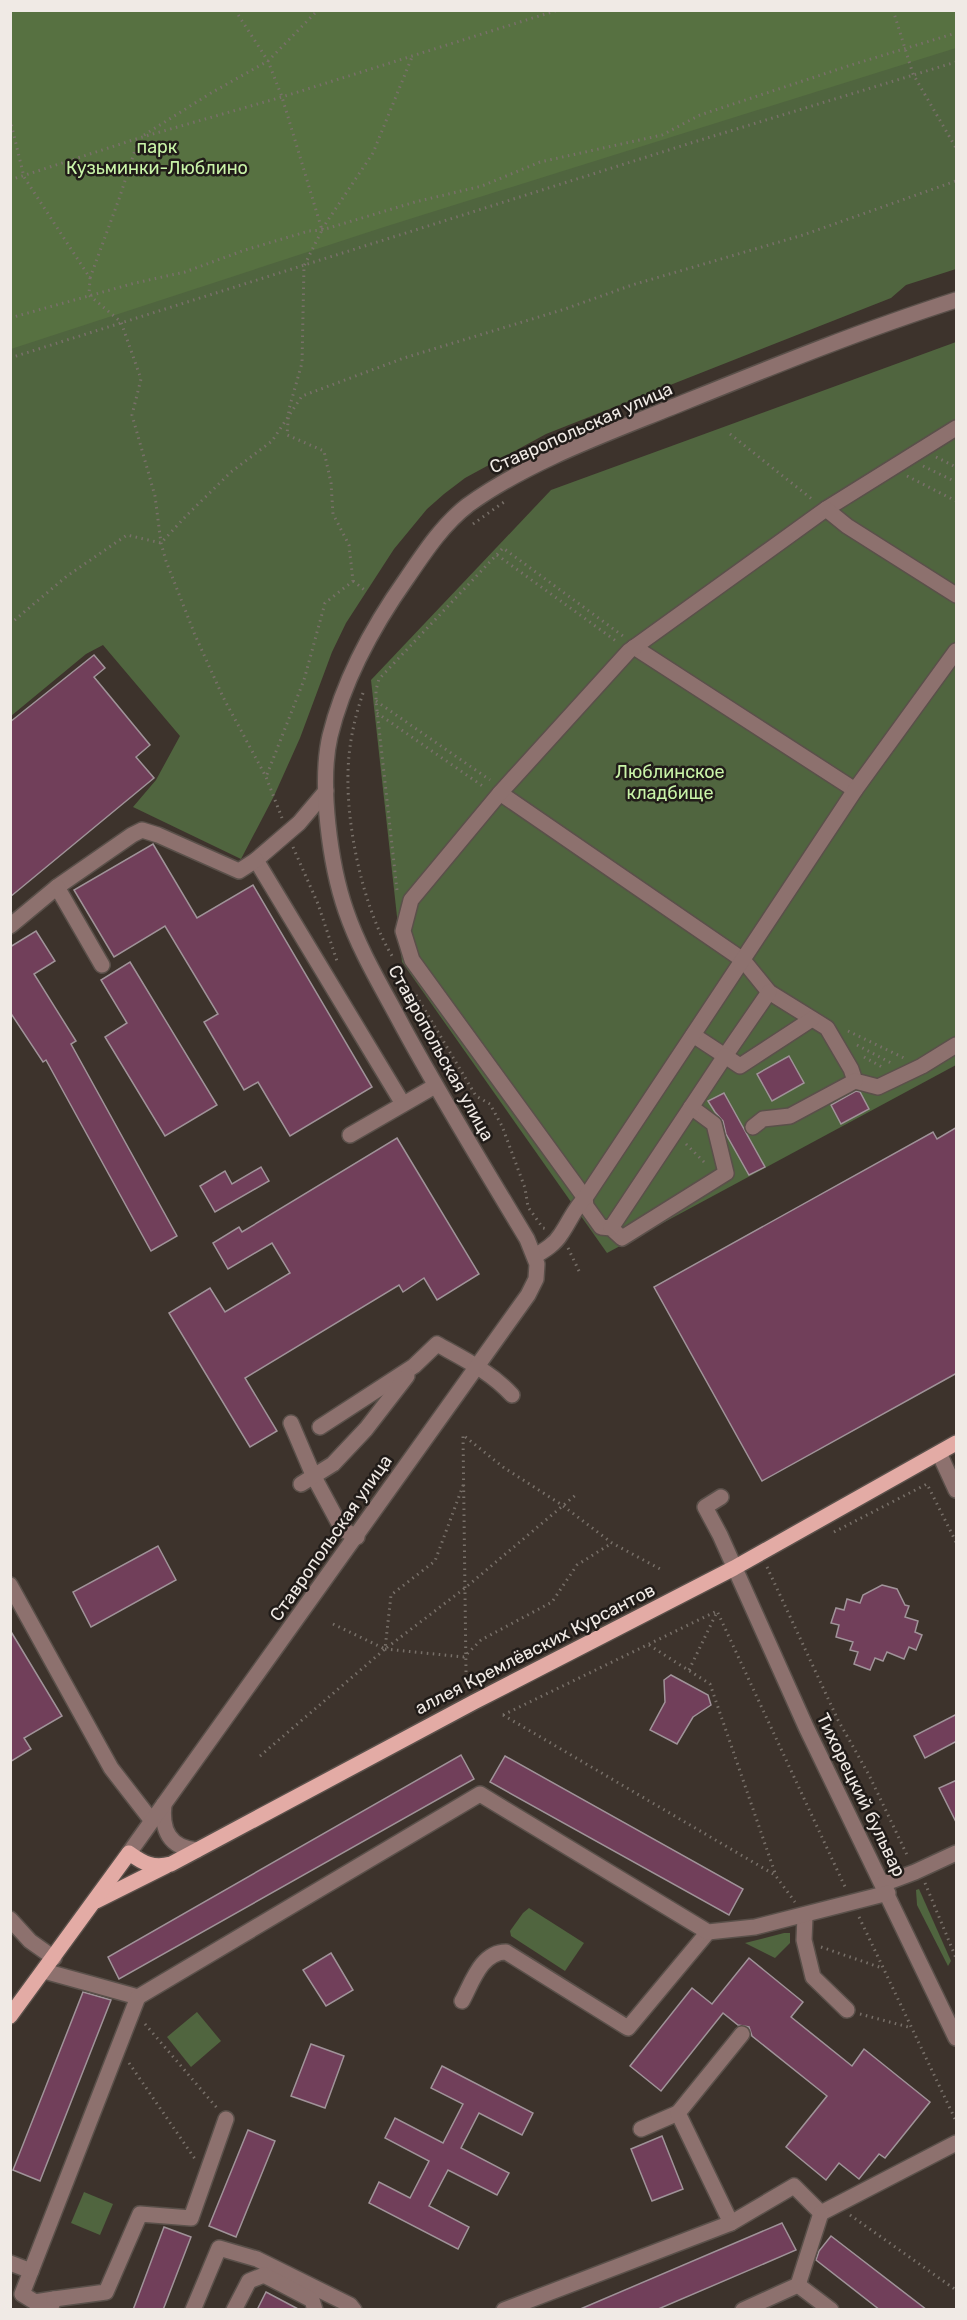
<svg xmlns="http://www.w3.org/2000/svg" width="967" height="2320" font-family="Rubik,sans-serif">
  <rect width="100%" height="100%" fill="#3d332c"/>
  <g fill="#50653f">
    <polygon points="11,11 956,11 956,269 906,285 891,298 546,434 465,478 444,494 427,509 394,549 346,623 332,652 300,738 274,796 241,859 133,807 156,780 180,736 103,645 86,654 11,716"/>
    <polygon points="956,342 956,1065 607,1253 402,962 371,680 551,490"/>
    <polygon points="919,1889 951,1961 948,1966 917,1905 916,1890"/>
    <polygon points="529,1908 584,1943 565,1971 511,1936 510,1931 523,1913"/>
    <polygon points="784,1933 790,1933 790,1943 775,1958 745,1943"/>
    <polygon points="197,2012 221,2041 191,2067 167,2037"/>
    <polygon points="84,2192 113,2204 100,2235 71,2223"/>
  </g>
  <polygon fill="#577141" points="956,10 956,48 381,228 11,349 11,11"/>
  <g fill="#713f5a" stroke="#a09399" stroke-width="1.5">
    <polygon points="94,655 105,668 94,677 150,745 136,757 154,778 10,897 10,722"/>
    <polygon points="153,844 197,918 253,885 372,1087 290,1136 258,1082 244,1090 204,1022 218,1014 165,926 114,957 74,890"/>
    <polygon points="36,931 55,961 34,974 76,1041 71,1044 177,1236 151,1251 46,1060 43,1062 10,1012 10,947"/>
    <polygon points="130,962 217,1105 165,1136 105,1037 127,1023 101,980"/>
    <polygon points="789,1056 804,1083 772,1101 757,1074"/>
    <polygon points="856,1091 860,1092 869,1109 841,1124 831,1105"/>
    <polygon points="724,1093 765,1167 749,1175 726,1134 723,1121 715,1112 708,1101"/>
    <polygon points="957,1127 957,1373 762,1481 654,1287 933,1132 937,1139"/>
    <polygon points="397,1138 479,1274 437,1300 424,1278 403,1292 399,1285 245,1378 277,1431 250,1447 169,1313 210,1288 225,1312 290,1273 272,1243 228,1269 213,1243 239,1227 242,1232"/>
    <polygon points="261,1167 269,1181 215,1212 200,1186 225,1171 232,1184"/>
    <polygon points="158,1546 176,1580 91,1627 73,1592"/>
    <polygon points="882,1585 897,1589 905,1605 909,1606 905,1617 918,1621 915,1632 922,1635 916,1650 909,1647 904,1659 887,1652 883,1661 875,1658 870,1670 854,1664 858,1652 850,1650 853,1642 836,1637 839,1625 831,1623 836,1608 844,1610 847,1599 860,1603 863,1595"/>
    <polygon points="10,1630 62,1716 24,1738 31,1749 10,1762"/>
    <polygon points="671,1675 708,1695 711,1705 693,1717 677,1744 650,1730 665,1702 664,1680"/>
    <polygon points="957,1714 957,1741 925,1758 914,1736"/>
    <polygon points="461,1755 474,1779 119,1979 108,1957"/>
    <polygon points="505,1756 743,1889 729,1915 490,1782"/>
    <polygon points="957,1780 957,1824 939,1788"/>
    <polygon points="331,1953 353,1990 326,2006 303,1970"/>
    <polygon points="749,1958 803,2002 791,2017 852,2066 864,2049 930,2102 885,2158 879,2154 859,2179 839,2163 826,2180 786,2147 827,2096 752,2036 749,2027 738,2025 723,2013 661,2091 630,2066 692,1988 712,2004"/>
    <polygon points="83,1992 111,2000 40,2181 13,2170"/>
    <polygon points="311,2044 344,2056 325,2108 291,2096"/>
    <polygon points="442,2066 533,2113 522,2135 479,2113 461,2148 509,2173 497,2195 448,2170 429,2206 469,2227 458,2249 369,2203 379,2182 410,2198 429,2161 385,2138 395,2118 443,2143 463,2104 431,2088"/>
    <polygon points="248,2130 275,2141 236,2237 209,2226"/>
    <polygon points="662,2136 683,2189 652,2201 631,2149"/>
    <polygon points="782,2223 796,2250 656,2310 578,2310"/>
    <polygon points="164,2227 191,2237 163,2310 133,2310"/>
    <polygon points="831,2236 927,2310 880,2310 816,2260 819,2251"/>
    <polygon points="266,2292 300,2310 257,2310"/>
  </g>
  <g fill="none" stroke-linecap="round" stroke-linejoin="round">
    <g stroke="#5a504a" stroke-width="18">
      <g id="minor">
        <polyline points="826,509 956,428"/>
        <polyline points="634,647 855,790"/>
        <polyline points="326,791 299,823 256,860 403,1104"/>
        <polyline points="500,793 743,960 769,992 827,1028 851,1069 855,1081 878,1087 922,1066 956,1045"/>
        <polyline points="57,887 132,835 142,830 158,835 239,871 256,860"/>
        <polyline points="10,926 57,887 102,965"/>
        <polyline points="693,1035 725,1056 769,992"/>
        <polyline points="691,1107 714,1124 726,1173 622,1238 611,1228 601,1227 586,1206 585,1198 412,960 403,931 411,900 500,793 629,651 826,509 847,526 956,595"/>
        <polyline points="753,1127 763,1119 790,1116 855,1081"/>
        <polyline points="350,1135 435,1086"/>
        <polyline points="611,1228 725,1056 740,1066 812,1019"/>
        <path d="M535,1256C545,1250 555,1244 561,1234C570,1221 574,1209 585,1198L855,790L956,651"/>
        <polyline points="291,1423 314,1477 342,1529 357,1537"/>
        <path d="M320,1427L414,1366L437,1344C464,1359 491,1372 512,1395"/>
        <polyline points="939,1453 956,1490"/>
        <polyline points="301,1484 333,1464 366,1429 407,1376"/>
        <polyline points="721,1497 705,1507 720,1535 806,1727 956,2038"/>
        <polyline points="10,1585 111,1768 152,1821"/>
        <path d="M164,1804C161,1829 169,1848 197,1850"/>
        <path d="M129,1853L528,1295L536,1279L537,1264L527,1239C485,1169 442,1099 403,1027C383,989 360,952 346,911C330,865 319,784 330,736C344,679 373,626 407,578C424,553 443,524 468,505C526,463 603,435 670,408C764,370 859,331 956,300"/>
        <polyline points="883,1884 915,1872 956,1853"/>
        <polyline points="805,1916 804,1940 813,1977 847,2010"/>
        <polyline points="10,1919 30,1941 54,1958"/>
        <polyline points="44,1971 138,1997"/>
        <path d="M462,2001C472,1983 481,1952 506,1952L628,2028L708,1932"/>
        <polyline points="641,2129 678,2113"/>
        <polyline points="731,2223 678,2113 742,2034"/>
        <polyline points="10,2263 31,2271 22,2294 35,2302 54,2299 50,2310"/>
        <polyline points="31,2271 138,1997 480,1794 708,1932 755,1927 888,1893"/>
        <polyline points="798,2285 831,2310"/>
        <polyline points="54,2299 106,2292 140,2214 191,2218 226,2119"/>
        <polyline points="193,2310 219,2248 257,2259 350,2305 354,2310"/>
        <polyline points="234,2310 249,2281 264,2275 312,2300 315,2310"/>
        <polyline points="504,2310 731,2223 794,2186 821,2213 956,2143"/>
        <polyline points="743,2310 798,2285 821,2213"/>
      </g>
    </g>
    <g stroke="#5a504a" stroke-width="18">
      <g id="major">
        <polyline points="96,1901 166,1866"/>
        <path d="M10,2016L129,1853C143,1863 153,1869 171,1864L474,1702L734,1568L956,1443"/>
      </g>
    </g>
    <g stroke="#787069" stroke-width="3" stroke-dasharray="1.5 4.5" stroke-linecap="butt">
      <polyline points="235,10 268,61 282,97 322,230 304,266 302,363 289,409 287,435 324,451 331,483 333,514 349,545 353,581 325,603 304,680 266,777"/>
      <polyline points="893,10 913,74 956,148"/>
      <polyline points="10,119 24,177 90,278 89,295 121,322 141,379 132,415 155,496 161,543 166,561 195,635 223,697 266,777 282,818"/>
      <polyline points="144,135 211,93 268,61 318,10"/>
      <polyline points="10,180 139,138 282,97 558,10"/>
      <polyline points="322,229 373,153 412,57"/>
      <polyline points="90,278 119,199 139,138"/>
      <polyline points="10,318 135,283 185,272 245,250 309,231 322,230 415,202 482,186 540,162 662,135 700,115 848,66 956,33"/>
      <polyline points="10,358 694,142 956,62"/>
      <polyline points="730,434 813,500"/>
      <polyline points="936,457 956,467"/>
      <polyline points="923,466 956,482"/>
      <polyline points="907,476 956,501"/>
      <polyline points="473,524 504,502"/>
      <polyline points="497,555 616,641"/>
      <polyline points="353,581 366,591"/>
      <polyline points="10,624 67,576 127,535 161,543 186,516 231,472 272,441 302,396 404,358 565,309 632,285 803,235 956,181"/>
      <path d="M363,693C356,714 351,734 349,756C343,815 362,909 394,959"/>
      <polyline points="376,701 490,780"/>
      <polyline points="377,713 484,787"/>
      <polyline points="293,847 318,904 337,961"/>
      <polyline points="397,890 376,701 376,690 379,679 503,548 623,636"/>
      <polyline points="416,995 476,1096 490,1104 502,1126 525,1188 528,1207 543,1228 547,1229"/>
      <polyline points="848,1031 904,1058"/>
      <polyline points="857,1045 891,1063"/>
      <polyline points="864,1057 882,1067"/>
      <polyline points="686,1144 707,1165"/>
      <polyline points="568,1248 579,1271"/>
      <polyline points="834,1532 927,1484 956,1542"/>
      <polyline points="767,1567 838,1720 869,1775 908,1857"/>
      <polyline points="333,1624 385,1649 465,1588 578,1493"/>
      <polyline points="649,1645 710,1684 775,1873"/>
      <polyline points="385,1649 464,1657 481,1640 552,1602 577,1565 612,1543"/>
      <polyline points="689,1670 717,1612"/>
      <polyline points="466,1672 463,1435 503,1467 562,1505 612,1543 662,1570"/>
      <polyline points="503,1715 717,1611 846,1889"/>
      <polyline points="503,1715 775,1875 795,1902"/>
      <polyline points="260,1756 385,1649 391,1595 435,1561 464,1483"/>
      <polyline points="925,1883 956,1958"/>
      <polyline points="859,1917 956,2121"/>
      <polyline points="821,1947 882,1968"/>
      <polyline points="860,2014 912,2028"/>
      <polyline points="145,2024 217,2108"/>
      <polyline points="129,2063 195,2159"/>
      <polyline points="850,2215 956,2290"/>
    </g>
    <use href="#minor" stroke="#8d716e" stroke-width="15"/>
    <use href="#major" stroke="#e3aba5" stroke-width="15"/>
  </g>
  <g text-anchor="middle" stroke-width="5" stroke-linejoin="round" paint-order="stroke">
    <g font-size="18" fill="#c9f4a8" stroke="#211c19">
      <text x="157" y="153">парк<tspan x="157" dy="21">Кузьминки-Люблино</tspan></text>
      <text x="670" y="778">Люблинское<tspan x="670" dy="21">кладбище</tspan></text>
    </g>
    <g font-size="18" fill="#f0eae5" stroke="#211c19">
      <text transform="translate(581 428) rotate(-24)" y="6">Ставропольская улица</text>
      <text transform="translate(441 1053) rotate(61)" y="6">Ставропольская улица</text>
      <text transform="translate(331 1538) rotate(-55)" y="6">Ставропольская улица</text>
      <text transform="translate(535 1649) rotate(-27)" y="6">аллея Кремлёвских Курсантов</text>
      <text transform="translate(861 1795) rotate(64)" y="6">Тихорецкий бульвар</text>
    </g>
  </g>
  <rect width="967" height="2320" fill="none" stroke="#f0eae5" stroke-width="24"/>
</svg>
